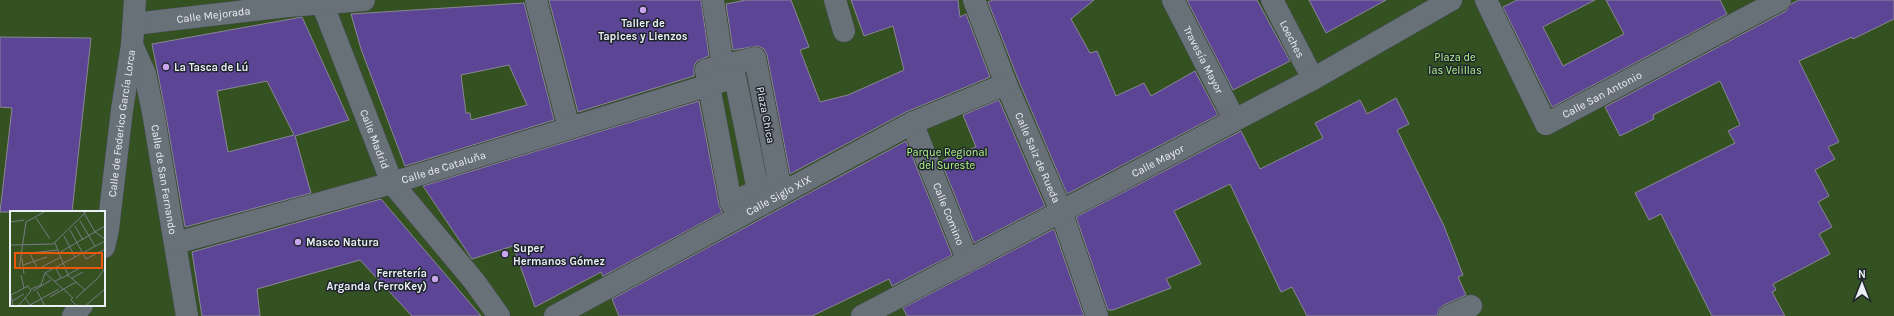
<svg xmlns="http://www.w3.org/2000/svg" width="1894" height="316" font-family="Karla,sans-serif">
  <rect width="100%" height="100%" fill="#292f37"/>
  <path fill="#345122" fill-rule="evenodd" d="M0,0H1894V316H0ZM11,212H104V305H11Z"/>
  <g fill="#5d4596" stroke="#898792" fill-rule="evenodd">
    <polygon points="549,0 701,0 709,56 697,61 694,66 694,76 578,112"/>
    <polygon points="746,0 791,0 809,47 800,50 820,102 848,95 904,70 893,26 864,36 851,0 958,0 960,17 966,14 990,77 906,112 790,174 767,55 764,49 758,46 733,50 726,4"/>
    <polygon points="993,0 1094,0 1071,19 1090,53 1097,51 1116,96 1144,83 1151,96 1195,71 1218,115 1067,194 1018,79 988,2"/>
    <polygon points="1187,0 1257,0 1290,61 1233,90"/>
    <polygon points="1309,0 1386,0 1326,33"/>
    <polygon points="1517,0 1595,0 1543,27 1563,66 1624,34 1606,0 1720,0 1727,14 1552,107 1503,7"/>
    <polygon points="1799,0 1894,0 1894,19 1853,39 1852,37 1799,61 1839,142 1828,147 1835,159 1815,170 1829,196 1818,202 1832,227 1819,234 1830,254 1773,284 1776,290 1772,292 1785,316 1712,316 1661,214 1649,220 1635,193 1735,143 1728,131 1740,125 1720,81 1653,115 1654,119 1620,136 1605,107 1786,11 1791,4"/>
    <path d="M524,3L554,120L405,166L361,49L351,14ZM509,65L527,105L471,120L470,113H466L461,75Z"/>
    <path d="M302,17L349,120L295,136L311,193L185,227L165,110L152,44ZM267,81L294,135L228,152L217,91Z"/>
    <polygon points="0,37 91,38 72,212 0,212 12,108 0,107"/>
    <polygon points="1396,98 1409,124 1397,130 1444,226 1463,275 1458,277 1466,295 1444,305 1439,309 1437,316 1307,316 1292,287 1281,292 1230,184 1174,211 1201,264 1166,279 1171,288 1113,310 1108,310 1076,217 1241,131 1260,169 1323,138 1315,123 1360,100 1367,114"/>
    <polygon points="999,100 1045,206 974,243 941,161 976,147 963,115"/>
    <polygon points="699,101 719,205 722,212 603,276 601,272 535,307 513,246 472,259 423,186"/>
    <polygon points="906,141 952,255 892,286 889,279 812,316 619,316 612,299"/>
    <polygon points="381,199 481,316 412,316 360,260 257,289 260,316 202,316 192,252"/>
    <polygon points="1054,229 1084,316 907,316 903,308"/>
  </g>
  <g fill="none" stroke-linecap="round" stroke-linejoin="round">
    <g stroke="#454b51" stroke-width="23">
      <g id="minor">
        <polyline points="536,0 569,128"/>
        <polyline points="713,0 725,80"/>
        <polyline points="835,0 844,31"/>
        <path id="s1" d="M974,0L1006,84L1061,211L1097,316"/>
        <path id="s2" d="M1173,0L1234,119"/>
        <path id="s3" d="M1272,0L1313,79"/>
        <path id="s4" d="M1486,0L1546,124L1780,0"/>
        <path id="s5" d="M322,3L392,183L474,281L499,316"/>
        <path id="s6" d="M134,24L288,6L364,0"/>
        <path id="s7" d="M132,45L145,74L153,112L187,316"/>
        <polygon points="755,58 779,181 731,203 706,70"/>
        <path id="s8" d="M912,123L968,261"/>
        <path id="s9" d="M176,243L392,183L735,77L761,205"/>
        <path id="s10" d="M104,247L108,229L122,110L132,45L135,0"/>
        <polyline points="73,316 82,305"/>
        <path id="s11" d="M555,316L912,123L1006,84"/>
        <path id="s12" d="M862,316L1313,79L1451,0"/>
        <polyline points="1449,316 1471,306"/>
      </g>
    </g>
    <use href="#minor" stroke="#687078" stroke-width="22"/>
  </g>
  <g fill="#c9a5ee" stroke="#1f252d" stroke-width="1.5">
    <circle cx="643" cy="10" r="4"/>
    <circle cx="166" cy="67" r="4"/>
    <circle cx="298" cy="242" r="4"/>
    <circle cx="505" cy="254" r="4"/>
    <circle cx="435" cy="279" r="4"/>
  </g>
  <g text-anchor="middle" stroke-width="3" stroke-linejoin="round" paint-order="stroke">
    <g font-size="11" fill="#eaeff4" stroke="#1f252d">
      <text dy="4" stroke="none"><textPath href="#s6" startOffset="80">Calle Mejorada</textPath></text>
      <text dy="4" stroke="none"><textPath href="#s3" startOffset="44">Loeches</textPath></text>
      <text dy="4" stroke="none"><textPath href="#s2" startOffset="67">Travesía Mayor</textPath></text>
      <text dy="4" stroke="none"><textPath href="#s4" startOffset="201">Calle San Antonio</textPath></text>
      <text transform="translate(766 115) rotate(79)" y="4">Plaza Chica</text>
      <text dy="4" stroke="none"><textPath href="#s10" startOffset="125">Calle de Federico García Lorca</textPath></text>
      <text dy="4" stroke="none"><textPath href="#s5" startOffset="146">Calle Madrid</textPath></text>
      <text dy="4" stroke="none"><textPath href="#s1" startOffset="170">Calle Saiz de Rueda</textPath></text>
      <text dy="4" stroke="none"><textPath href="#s12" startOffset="334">Calle Mayor</textPath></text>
      <text dy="4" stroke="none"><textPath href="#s9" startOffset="278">Calle de Cataluña</textPath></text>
      <text dy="4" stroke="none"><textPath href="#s7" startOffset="139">Calle de San Fernando</textPath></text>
      <text dy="4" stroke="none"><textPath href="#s11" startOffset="254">Calle Siglo XIX</textPath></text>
      <text dy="4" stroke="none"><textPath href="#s8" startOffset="98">Calle Comino</textPath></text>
    </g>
    <g font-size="11" font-weight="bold" fill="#eaeff4" stroke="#1f252d" text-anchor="start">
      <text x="643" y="27" text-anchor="middle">Taller de<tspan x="643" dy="13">Tapices y Lienzos</tspan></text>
      <text x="174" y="71">La Tasca de Lú</text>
      <text x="306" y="246">Masco Natura</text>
      <text x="513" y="252">Super<tspan x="513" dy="13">Hermanos Gómez</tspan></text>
      <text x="427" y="277" text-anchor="end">Ferretería<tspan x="427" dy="13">Arganda (FerroKey)</tspan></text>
    </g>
    <g font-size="11" fill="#b3f88a" stroke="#1f252d">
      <text x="1455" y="61">Plaza de<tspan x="1455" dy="13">las Velillas</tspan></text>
      <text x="947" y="156">Parque Regional<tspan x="947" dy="13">del Sureste</tspan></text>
    </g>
  </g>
  <g transform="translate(10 211)">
    <rect width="95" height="95" fill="#292f37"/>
    <path d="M0,0H95V95H0Z" fill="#345122"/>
    <path fill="none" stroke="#767c83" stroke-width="1" d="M73,0L85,21L95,28M26,7L40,28M70,10L85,35M0,11L14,9M16,11L36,0M65,15L73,29M60,19L76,48L95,38M54,25L65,46M45,32L58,64L75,79M0,34L43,33L77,0M49,42L95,15M11,43L48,39M20,43L28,58L51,46M12,47L14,63M13,54L37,46M45,56L51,67M9,58L16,11M35,62L62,86M11,64L14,77M57,64L72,56M62,67L73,61M45,70L58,64M21,78L31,74L35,62L95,30M23,80L41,69M27,80L35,95M40,86L66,71M63,86L61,89L67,95M15,87L20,94L49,78M66,87L88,67L95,57M2,90L14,83M3,95L1,84L18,75L21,80M8,95L21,80M75,95L95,78"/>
    <path fill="#e8590c" fill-opacity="0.15" stroke="#e8590c" stroke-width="2" d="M5,42H92V57H5Z"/>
    <rect width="95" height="95" fill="none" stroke="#eaeff4" stroke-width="2"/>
  </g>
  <g transform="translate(1862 284)" stroke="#1f252d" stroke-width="3" paint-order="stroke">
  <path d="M0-3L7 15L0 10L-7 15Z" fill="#eaeff4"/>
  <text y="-6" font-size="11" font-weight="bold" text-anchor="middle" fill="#eaeff4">N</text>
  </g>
</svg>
